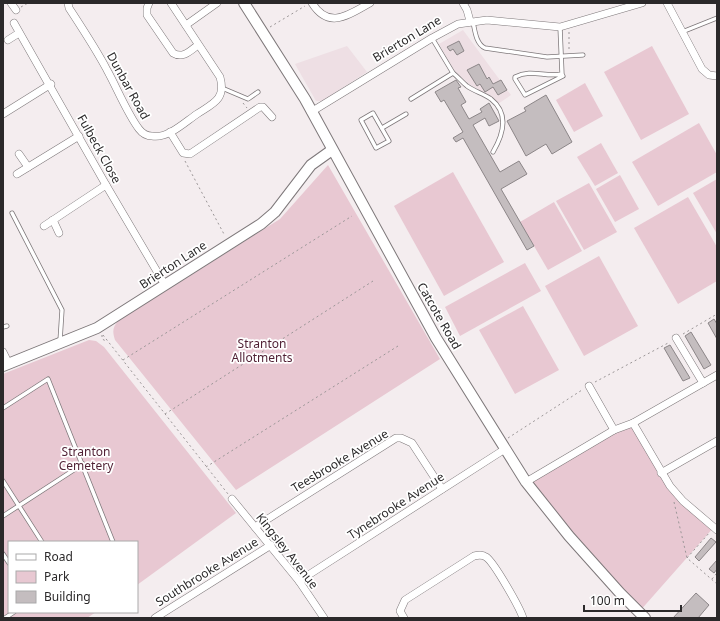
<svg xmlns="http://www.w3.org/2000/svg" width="720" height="621" font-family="'Noto Sans',sans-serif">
  <rect width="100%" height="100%" fill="#f4edef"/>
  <g fill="#eedfe4">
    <polygon points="463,30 511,95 498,104 491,97 469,84 455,72 439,44"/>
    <polygon points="347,46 367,72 322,101 316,101 295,64"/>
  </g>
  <g fill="#e8c8d2">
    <polygon points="652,46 689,114 641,140 604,72"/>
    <polygon points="585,83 603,116 574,132 556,100"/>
    <polygon points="699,123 717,155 717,172 658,206 632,162"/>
    <polygon points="601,143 618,173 595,186 577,157"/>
    <path d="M328,165L440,359L236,490L115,340C112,331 113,327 118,321L280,219Z"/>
    <polygon points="453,172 504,262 444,296 394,206"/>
    <polygon points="620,175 639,209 615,222 596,189"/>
    <polygon points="717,179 717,234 693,193"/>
    <polygon points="589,183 617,232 584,250 556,201"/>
    <polygon points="688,197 717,247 717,281 678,304 634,228"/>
    <polygon points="554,202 582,251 548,270 520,222"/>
    <polygon points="599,256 638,326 584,356 545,286"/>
    <polygon points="525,263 541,291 460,336 445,307"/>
    <polygon points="523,306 559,370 515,394 479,330"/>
    <polygon points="89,340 96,341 104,347 236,513 137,585 137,542 9,542 9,612 96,612 87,618 3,618 3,374"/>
    <polygon points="633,423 683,501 714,527 639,612 526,482"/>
  </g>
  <g fill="#c4bdbf" stroke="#8c8688">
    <polygon points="459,41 464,51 457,55 453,49 450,51 447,47"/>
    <polygon points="479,64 487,79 489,77 493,84 501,80 507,90 498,95 493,87 485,92 480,84 477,86 467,70"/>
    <polygon points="456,80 461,87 458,88 466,102 461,105 469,119 482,112 480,109 489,103 499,121 489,126 485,118 473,125 500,172 519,161 527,174 501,189 534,246 527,250 463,138 456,142 453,138 463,132 444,100 441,102 435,92"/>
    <polygon points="546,95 572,142 552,154 546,144 526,156 507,121 526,111 524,108"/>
    <polygon points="714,319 717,324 717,339 708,323"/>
    <polygon points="691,332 711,365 704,369 685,336"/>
    <polygon points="670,345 690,378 683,381 664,348"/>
    <polygon points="711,538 716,542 699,561 695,557"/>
    <polygon points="717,560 717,569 714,573 709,569"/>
    <polygon points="696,593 709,605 698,618 673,618"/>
  </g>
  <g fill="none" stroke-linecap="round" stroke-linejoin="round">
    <g stroke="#7e787a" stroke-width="5">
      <g id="lane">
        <path d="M473,22C475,31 476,44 485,48L547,57L583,55"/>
        <path d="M560,27L562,74L563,76L525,95L515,79V77C532,68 545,78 562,74"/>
        <polyline points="682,32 717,18"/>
        <path d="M453,73C458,77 462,82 467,86C474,91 484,94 491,99C510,114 503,135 493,152"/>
        <polyline points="222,88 248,99 258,92"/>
        <polyline points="411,99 453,73 432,38"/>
        <polygon points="373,113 389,141 376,148 361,120"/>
        <polyline points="382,128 406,114"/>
        <polyline points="12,213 62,310 60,341"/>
        <polyline points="3,327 7,326"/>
        <polyline points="3,408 48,379 113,542"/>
        <polyline points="3,481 42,542"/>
        <polyline points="3,516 83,464"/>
        <polyline points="3,554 9,563"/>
        <polyline points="5,618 14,612"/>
      </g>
    </g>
    <g stroke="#7e787a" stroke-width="8">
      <g id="street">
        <polyline points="11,3 16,10"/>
        <path d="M68,3L69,8C82,28 96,49 107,70C117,88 127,113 139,129C142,133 147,136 152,136C168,139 185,122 197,114C214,103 226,99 220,77L171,3"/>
        <path d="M149,3L147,8V15L173,53C183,59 190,51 198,45"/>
        <path d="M312,3C329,30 348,15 370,3"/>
        <polyline points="463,3 467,10 470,21"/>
        <polyline points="667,3 702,69 709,75 717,76"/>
        <polyline points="14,23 106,185 165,285"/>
        <polyline points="186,25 217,3"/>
        <polyline points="8,40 19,33"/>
        <polyline points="311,112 432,38 458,24 487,20 560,27 642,3"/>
        <polyline points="3,114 51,84"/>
        <polyline points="170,132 183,153 190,154 260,107 263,107 272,117"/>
        <polyline points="19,154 28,167"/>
        <polyline points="17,174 79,136"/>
        <polyline points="53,220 59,233"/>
        <polyline points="44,226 106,185"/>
        <polyline points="676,338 703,383"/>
        <polyline points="3,352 9,364"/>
        <polyline points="589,386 614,430"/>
        <polyline points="633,423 670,486 683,501 717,530"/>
        <polyline points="661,473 717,441"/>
        <polyline points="526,482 614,430 633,423 717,375"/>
        <polyline points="232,499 299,581 324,618"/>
        <polyline points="255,527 396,438 401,438 412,443 442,489"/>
        <polyline points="299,581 505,449"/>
        <polyline points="155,618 271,545"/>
        <path d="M404,618L400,611L405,600L474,556C478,555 482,554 486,557C494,562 520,608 523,618"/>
      </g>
    </g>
    <g stroke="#7e787a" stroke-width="12">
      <g id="secondary">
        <polyline points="244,3 305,99 436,338 526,482 569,536 620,593 645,618"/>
        <polyline points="3,366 97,328 261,224 275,212 311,165 332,150"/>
      </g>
    </g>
    <g stroke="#9b9697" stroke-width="1" stroke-dasharray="2 3" stroke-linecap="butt">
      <polyline points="21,7 28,3"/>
      <polyline points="270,27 305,6"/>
      <polyline points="569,32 569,51"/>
      <polyline points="243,103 247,108"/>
      <polyline points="185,161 225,236"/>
      <polyline points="440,326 454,349"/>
      <polyline points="683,334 717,314"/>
      <polyline points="102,335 102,339 106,341"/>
      <polyline points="103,335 228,494"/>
      <polyline points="123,360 352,216"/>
      <polyline points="595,382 670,342"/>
      <polyline points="165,414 373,281"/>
      <polyline points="508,438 582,390"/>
      <polyline points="206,467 398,346"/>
      <polyline points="674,502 687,558 717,584"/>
      <polyline points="687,558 710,532"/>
      <polyline points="712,579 717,573"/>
    </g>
    <use href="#lane" stroke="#fff" stroke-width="3.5"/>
    <use href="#street" stroke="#fff" stroke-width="7"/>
    <use href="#secondary" stroke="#fff" stroke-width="10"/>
  </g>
  <g text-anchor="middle" stroke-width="3.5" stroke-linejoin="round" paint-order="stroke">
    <g font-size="12" fill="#2b292a" stroke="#fff">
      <text transform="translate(407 39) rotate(-31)" y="4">Brierton Lane</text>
      <text transform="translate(128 86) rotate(61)" y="4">Dunbar Road</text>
      <text transform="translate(99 149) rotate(61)" y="4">Fulbeck Close</text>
      <text transform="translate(173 265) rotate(-33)" y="4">Brierton Lane</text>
      <text transform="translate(439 316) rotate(60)" y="4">Catcote Road</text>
      <text transform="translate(340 461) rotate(-31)" y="4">Teesbrooke Avenue</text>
      <text transform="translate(396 506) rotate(-33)" y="4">Tynebrooke Avenue</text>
      <text transform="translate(287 551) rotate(52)" y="4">Kingsley Avenue</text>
      <text transform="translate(207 572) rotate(-32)" y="4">Southbrooke Avenue</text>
    </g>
    <g font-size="12" fill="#4f1f33" stroke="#fff">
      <text x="262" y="348">Stranton<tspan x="262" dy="14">Allotments</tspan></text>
      <text x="86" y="456">Stranton<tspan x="86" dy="14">Cemetery</tspan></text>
    </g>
  </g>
  <rect width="720" height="621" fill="none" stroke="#2b292a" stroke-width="8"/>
  <rect x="8" y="541" width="130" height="72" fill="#ffffff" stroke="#aaa9aa"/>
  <rect x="16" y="554" width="20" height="6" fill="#ffffff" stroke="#aaa9aa"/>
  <text x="44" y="561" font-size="12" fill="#2b292a">Road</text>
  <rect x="16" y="571" width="20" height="12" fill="#e8c8d2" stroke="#aaa9aa"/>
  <text x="44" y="581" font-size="12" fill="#2b292a">Park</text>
  <rect x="16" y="591" width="20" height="12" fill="#c4bdbf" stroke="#aaa9aa"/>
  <text x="44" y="601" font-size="12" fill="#2b292a">Building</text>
  <path d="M584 605v6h97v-6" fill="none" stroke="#2b292a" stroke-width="2"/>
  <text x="590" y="605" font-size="12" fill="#2b292a" stroke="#ffffff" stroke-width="3" paint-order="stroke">100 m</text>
</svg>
